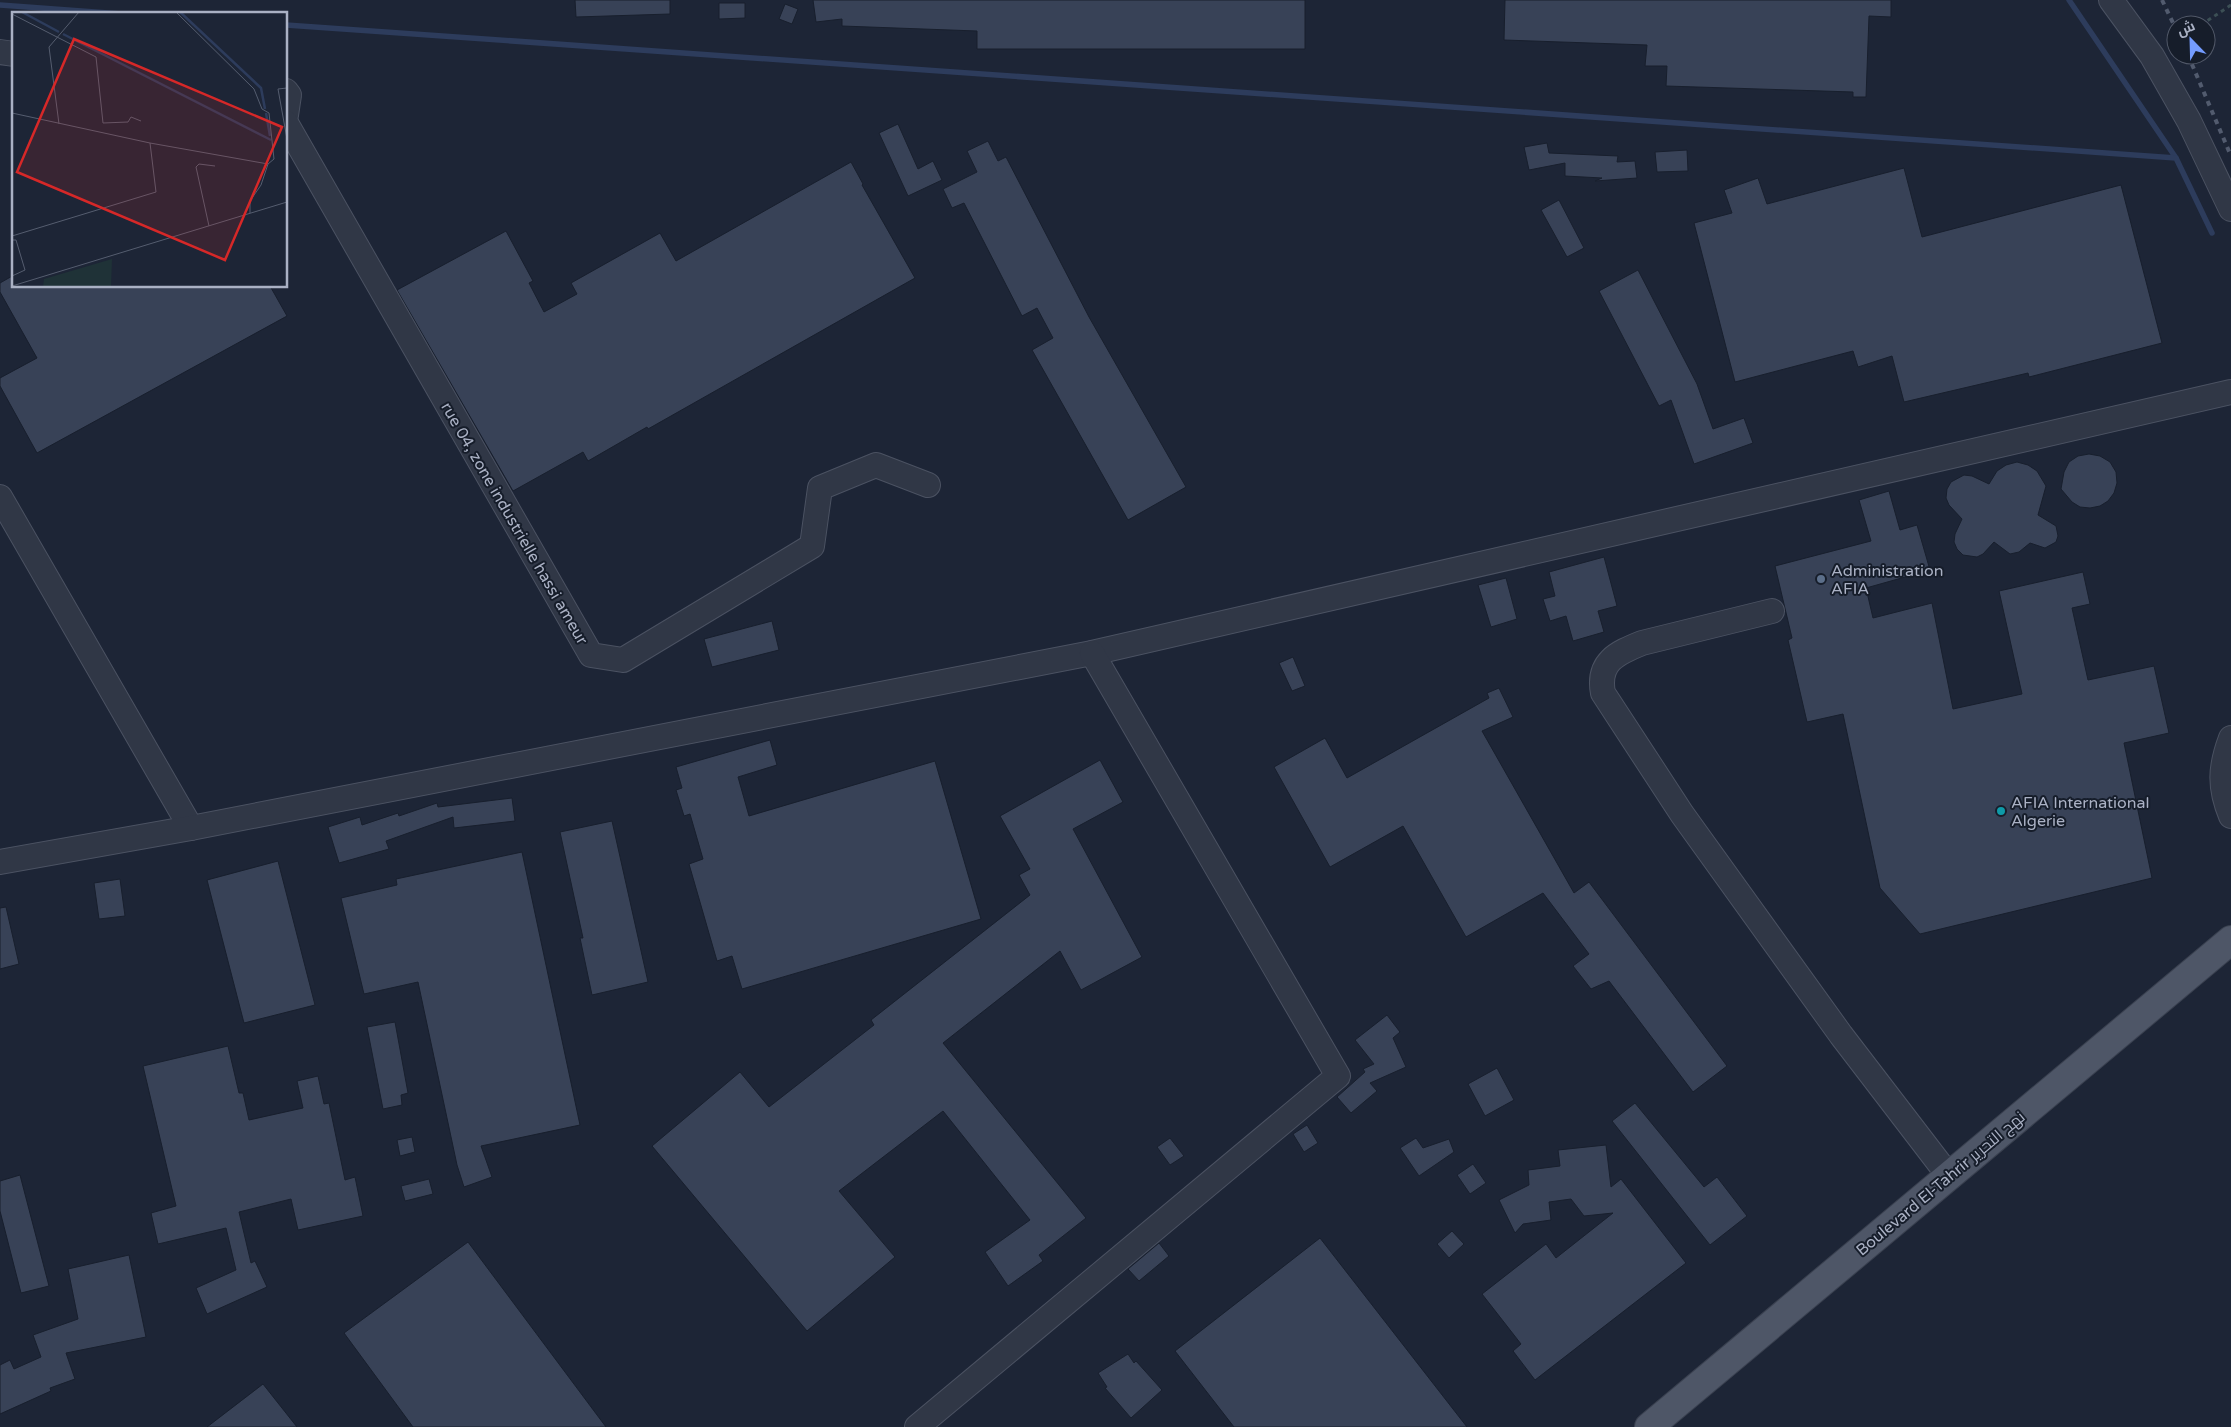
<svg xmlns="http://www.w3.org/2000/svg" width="2231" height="1427" font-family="'Varela Round',Cairo,sans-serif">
  <rect width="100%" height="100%" fill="#1d2536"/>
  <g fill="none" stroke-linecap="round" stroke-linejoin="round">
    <g stroke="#2d3c5c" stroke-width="5.5">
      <polyline points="2069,0 2176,158"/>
      <polyline points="0,5 122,14"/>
      <polyline points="286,25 2176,158 2212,233"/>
    </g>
  </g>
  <g fill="#384257" stroke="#181f2d">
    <polygon points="575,0 670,0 670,14 576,17"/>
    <polygon points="813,0 1305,0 1305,49 977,49 977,31 842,26 842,19 816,22"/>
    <polygon points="1505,0 1891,0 1891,17 1869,16 1866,97 1853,97 1853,92 1666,86 1667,66 1645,66 1647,45 1504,40"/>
    <polygon points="719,3 745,3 745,18 719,19"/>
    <polygon points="785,4 798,9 792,24 779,19"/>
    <polygon points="898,124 918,169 933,161 942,180 908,196 879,133"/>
    <polygon points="988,141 998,161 1006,157 1089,317 1186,487 1128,520 1032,350 1053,338 1037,308 1022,316 964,203 952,208 943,189 977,172 967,151"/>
    <polygon points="1547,143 1549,153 1618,156 1617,162 1635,161 1637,178 1595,181 1602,178 1565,176 1565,163 1529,170 1524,147"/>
    <polygon points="1687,150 1688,171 1657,172 1655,152"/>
    <polygon points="851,162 863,184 862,185 915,278 648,429 647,427 588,461 583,452 513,491 397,290 506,231 533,281 529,283 544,312 577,294 571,283 660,233 676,261"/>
    <polygon points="1904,168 1922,237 2121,185 2162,343 2029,377 2028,373 1904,402 1892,356 1858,367 1853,351 1735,382 1694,223 1732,213 1724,190 1758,178 1767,204"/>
    <polygon points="1559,200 1584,248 1567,257 1541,210"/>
    <polygon points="1638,270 1697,384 1713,429 1744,418 1753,443 1694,464 1671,400 1659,406 1599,291"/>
    <polygon points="14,275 14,286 270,286 287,316 37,453 0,386 0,378 37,358 0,292 0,283"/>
    <polygon points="2089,454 2100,456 2110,462 2116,472 2117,483 2114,493 2108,501 2100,506 2090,508 2080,507 2072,502 2061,489 2064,472 2069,462 2078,456"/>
    <polygon points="2017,462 2028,465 2037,471 2046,486 2038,515 2056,526 2058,536 2056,542 2045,548 2030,543 2019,552 2010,554 1994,542 1983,554 1977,557 1963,555 1957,549 1954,542 1955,534 1962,519 1949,505 1946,498 1947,489 1951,482 1964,475 1972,476 1989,484 1997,471 2006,465"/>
    <polygon points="1889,491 1900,530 1917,525 1930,570 1866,588 1873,618 1932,603 1953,709 2022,694 1999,591 2083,572 2090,604 2072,608 2088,680 2154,666 2169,733 2124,743 2152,878 1920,934 1880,888 1843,714 1807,722 1788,640 1792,638 1775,566 1871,541 1859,500"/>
    <polygon points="1604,557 1617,606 1598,611 1604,632 1573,641 1566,616 1550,621 1543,599 1555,596 1549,572"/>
    <polygon points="1506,578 1517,619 1491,627 1478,585"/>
    <polygon points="772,621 779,650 712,667 704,639"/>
    <polygon points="1293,657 1305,686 1292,691 1279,663"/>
    <polygon points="1499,688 1513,717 1482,731 1574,893 1589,882 1727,1066 1693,1092 1609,981 1591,989 1573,966 1589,954 1543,893 1466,937 1403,826 1330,867 1274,767 1325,738 1347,778 1489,698 1487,693"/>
    <polygon points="770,740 777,765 738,777 749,816 935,761 981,919 742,989 732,956 717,961 689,864 703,859 690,814 684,816 676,790 682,788 676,767"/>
    <polygon points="1100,760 1123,802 1073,829 1142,957 1081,990 1060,951 943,1043 1086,1218 1039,1255 1043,1261 1008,1286 985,1252 1030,1220 943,1111 839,1191 895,1257 807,1331 652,1146 740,1072 769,1107 874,1025 871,1020 1030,895 1019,875 1030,869 1000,816"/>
    <polygon points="512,798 515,821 454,828 453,817 386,841 389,849 339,863 328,827 360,817 362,825 398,813 399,816 437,803 438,807"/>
    <polygon points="612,821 648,982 592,995 580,938 583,938 560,832"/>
    <polygon points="522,852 580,1125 481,1146 492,1177 464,1187 457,1165 418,982 364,994 341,898 397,885 396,879"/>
    <polygon points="278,861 315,1005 244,1023 207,880"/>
    <polygon points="120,879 125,916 99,919 94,883"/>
    <polygon points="6,907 19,964 0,969 0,908"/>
    <polygon points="1387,1015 1400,1032 1393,1038 1406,1067 1370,1083 1377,1091 1351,1113 1337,1097 1365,1072 1363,1069 1374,1064 1355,1040"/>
    <polygon points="395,1022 408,1093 401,1095 402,1105 383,1109 367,1027"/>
    <polygon points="228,1046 239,1093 243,1093 249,1120 303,1108 297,1081 318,1076 324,1104 329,1103 345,1180 355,1177 363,1216 298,1230 291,1199 239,1212 251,1263 255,1261 267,1287 207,1314 196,1288 236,1270 226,1228 158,1244 151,1213 176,1206 143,1066"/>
    <polygon points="1497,1068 1514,1100 1485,1116 1468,1084"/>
    <polygon points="1635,1103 1704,1187 1717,1177 1747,1216 1710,1245 1612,1121"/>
    <polygon points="1307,1125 1318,1143 1304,1152 1293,1134"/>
    <polygon points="412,1137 415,1152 400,1156 397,1140"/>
    <polygon points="1170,1138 1184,1156 1170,1165 1157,1147"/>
    <polygon points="1416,1138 1423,1148 1449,1139 1454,1152 1419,1176 1400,1148"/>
    <polygon points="1606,1145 1611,1187 1621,1179 1686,1263 1535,1380 1513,1351 1521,1344 1482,1294 1546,1244 1556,1258 1613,1213 1584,1216 1571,1199 1549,1202 1551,1220 1523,1224 1515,1233 1499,1200 1529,1185 1528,1170 1560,1166 1558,1150"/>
    <polygon points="1473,1164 1486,1183 1470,1194 1457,1175"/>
    <polygon points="20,1175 49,1286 21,1293 0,1211 0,1181"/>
    <polygon points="429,1179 433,1194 405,1201 401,1186"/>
    <polygon points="1452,1231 1464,1244 1449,1258 1437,1244"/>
    <polygon points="1320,1238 1467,1427 1234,1427 1175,1351"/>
    <polygon points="468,1242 606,1427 413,1427 344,1333"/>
    <polygon points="1159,1243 1169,1256 1139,1281 1128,1269"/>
    <polygon points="129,1255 146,1337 66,1353 75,1379 50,1388 51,1391 0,1414 0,1365 10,1360 14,1369 41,1357 33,1335 78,1319 68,1269"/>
    <polygon points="1128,1354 1134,1363 1136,1361 1162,1390 1131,1418 1105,1388 1107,1387 1098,1373"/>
    <polygon points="263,1384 297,1427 207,1427"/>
  </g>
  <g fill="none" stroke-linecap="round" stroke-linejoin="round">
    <g stroke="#4b5262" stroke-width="26">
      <g id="minor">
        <polyline points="2111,0 2152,56 2189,121 2231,209"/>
        <polyline points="0,52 14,54"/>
        <polyline points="286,91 289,95 286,115"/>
        <polyline points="286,123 591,655 623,660 812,546 820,488 876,465 928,485"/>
        <polyline points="0,497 191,828"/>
        <path d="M1772,611L1642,643C1617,653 1597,662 1603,693L1682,814L1841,1035L1949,1176"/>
        <path d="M2231,738C2220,767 2219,787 2231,816"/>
        <polyline points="0,862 191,828 1092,653 2231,392"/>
        <polyline points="917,1427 1338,1076 1092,653"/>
      </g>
    </g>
    <g stroke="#3a4150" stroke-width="30">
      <polyline id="major" points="1649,1427 2231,940"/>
    </g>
    <g stroke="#3c4f55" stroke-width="3" stroke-dasharray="4 4" stroke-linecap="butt">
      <polyline points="2201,25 2231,5"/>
      <polyline points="2169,45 2176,41"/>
    </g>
    <use href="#minor" stroke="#303746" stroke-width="24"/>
    <use href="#major" stroke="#4e5667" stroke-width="28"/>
    <g stroke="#525b6e" stroke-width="4" stroke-dasharray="5 5" stroke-linecap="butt">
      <polyline points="2162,0 2176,29"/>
      <polyline points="2188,55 2231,156"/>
    </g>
  </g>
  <circle fill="#5c6f8a" stroke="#161d2a" stroke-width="2" cx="1821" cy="579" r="5"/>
  <circle fill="#0f9aa8" stroke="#161d2a" stroke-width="2" cx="2001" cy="811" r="5"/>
  <g text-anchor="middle" stroke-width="4" stroke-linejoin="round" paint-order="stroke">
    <g font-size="16" fill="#aab1c4" stroke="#161d2a">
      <text transform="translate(515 523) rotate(60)" y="6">rue 04, zone industrielle hassi ameur</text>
      <text transform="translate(1940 1183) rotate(-40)" y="6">Boulevard El-Tahrir نهج التحرير</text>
    </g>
    <g font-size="16" fill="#aab1c4" stroke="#161d2a" text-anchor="start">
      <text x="1831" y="576">Administration<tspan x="1831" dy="18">AFIA</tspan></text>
      <text x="2011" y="808">AFIA International<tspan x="2011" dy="18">Algerie</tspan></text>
    </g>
  </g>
  <g transform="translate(12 12)">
    <rect width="275" height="275" fill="#1d2536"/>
    <path d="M100,247L99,275H31L32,267Z" fill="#1f3237"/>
    <path fill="none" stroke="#2d3c5c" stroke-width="2.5" d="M10,0L47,20M168,0L249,76L253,97M51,22L259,128M254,101L258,124"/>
    <path fill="none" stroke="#555d6f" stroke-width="1" d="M164,0L242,77L250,97L257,101L262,147L256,152L249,173L238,189V201M0,2L84,45L91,111L116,110L119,105L129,109M275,76L266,77L275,127M0,101L138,131L256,152M47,112L37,35L67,0M197,214L184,155L187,152L203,154M0,224L144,180L138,131M0,228H4L13,258L0,264M0,274L275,190"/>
    <path fill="#d62828" fill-opacity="0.15" stroke="#d62828" stroke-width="2.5" d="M62,27L270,115L213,248L5,160Z"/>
    <rect width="275" height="275" fill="none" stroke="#aab1c4" stroke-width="2.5"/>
  </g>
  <g transform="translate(2191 40) rotate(337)"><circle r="24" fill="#161d2a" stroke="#515868"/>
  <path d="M0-4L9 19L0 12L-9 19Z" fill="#749cff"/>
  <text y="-8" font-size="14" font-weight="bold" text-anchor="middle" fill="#aab1c4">ش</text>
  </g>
</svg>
